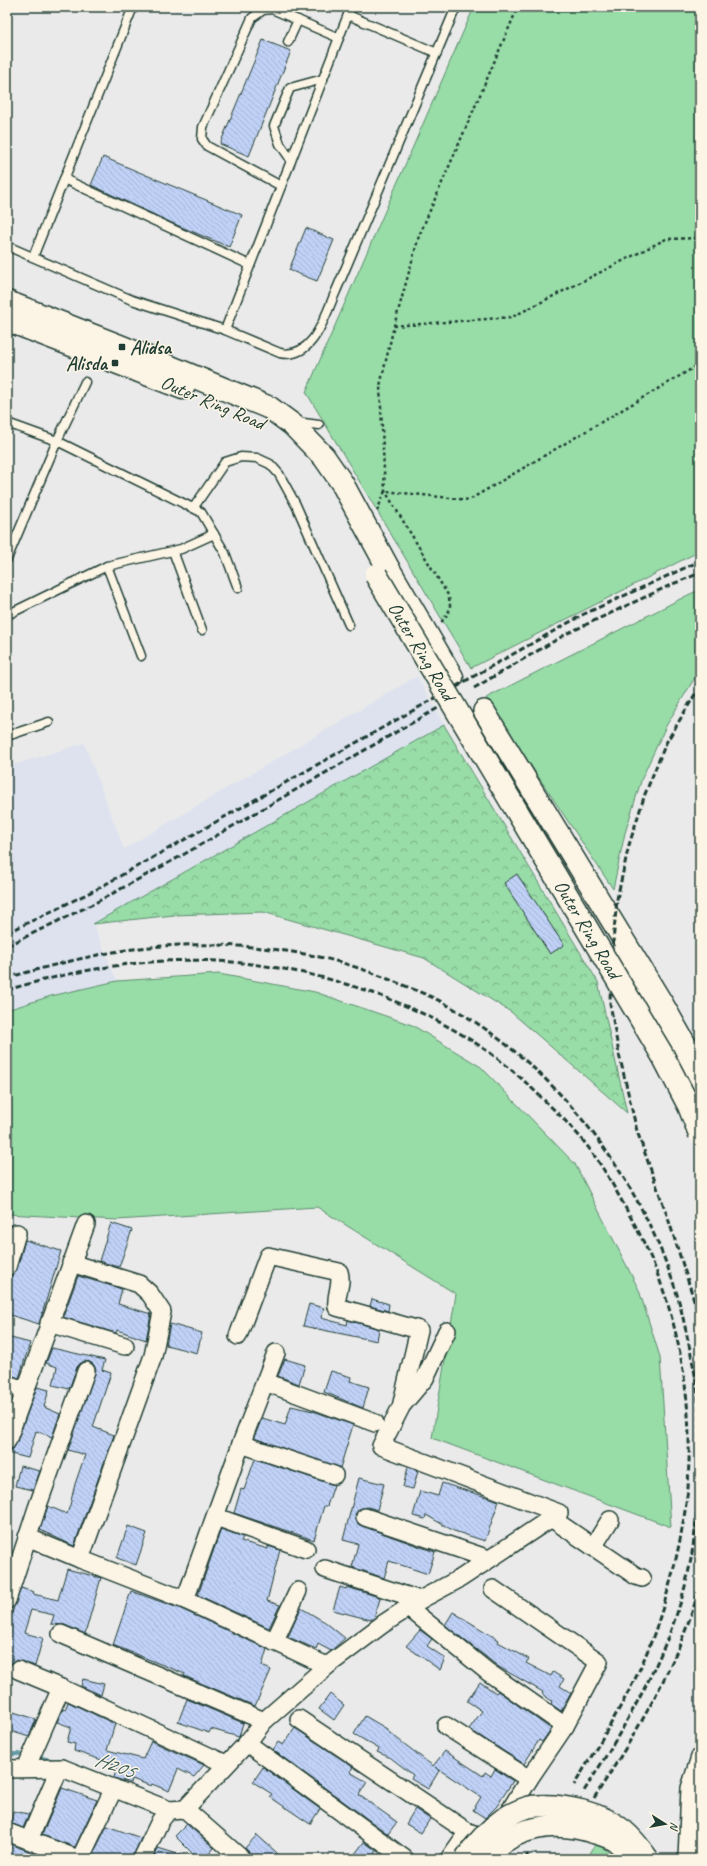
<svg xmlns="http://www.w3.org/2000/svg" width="707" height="1866" font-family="Caveat,sans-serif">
  <defs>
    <pattern id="forest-crowns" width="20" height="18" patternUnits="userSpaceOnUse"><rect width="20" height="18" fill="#98dca7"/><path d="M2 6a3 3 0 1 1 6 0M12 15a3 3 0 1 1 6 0" fill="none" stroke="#7bb489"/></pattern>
    <pattern id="building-back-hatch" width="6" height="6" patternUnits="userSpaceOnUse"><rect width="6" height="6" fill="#c0d1f7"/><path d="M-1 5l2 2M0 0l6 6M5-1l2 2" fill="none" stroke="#a5b4d4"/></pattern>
  </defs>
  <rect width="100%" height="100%" fill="#eaeaea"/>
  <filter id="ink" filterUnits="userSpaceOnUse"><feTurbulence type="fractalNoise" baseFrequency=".025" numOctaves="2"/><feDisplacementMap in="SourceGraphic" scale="8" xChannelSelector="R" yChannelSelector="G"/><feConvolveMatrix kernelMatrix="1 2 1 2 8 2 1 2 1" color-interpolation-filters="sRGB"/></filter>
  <g filter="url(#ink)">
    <polygon fill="#dde2ee" points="417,676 444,725 93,924 117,981 51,996 7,1010 7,767 84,743 124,849"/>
    <g fill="#98dca7" stroke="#5c8c6e">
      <polygon points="474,7 700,7 700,551 471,668 306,392"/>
      <polygon points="700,590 700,669 666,726 642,778 625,833 613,889 486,698 690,594"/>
      <polygon points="219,974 315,992 412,1025 481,1067 575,1164 639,1290 660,1357 671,1527 432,1438 456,1294 317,1207 117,1220 7,1214 7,1010 51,996 117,981"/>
      <polygon points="596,1843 618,1859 587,1859"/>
    </g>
    <polygon fill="url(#forest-crowns)" stroke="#5c8c6e" points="444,725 598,982 627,1113 511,1012 424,958 263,912 174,915 93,924"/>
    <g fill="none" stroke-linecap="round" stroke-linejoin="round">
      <g stroke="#639ba7" stroke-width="4">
        <polyline points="7,1754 19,1754"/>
        <polyline points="42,1758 55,1761"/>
      </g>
    </g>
    <g fill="url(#building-back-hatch)" stroke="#1f3d34">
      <polygon points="263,40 291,51 249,156 220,144"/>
      <polygon points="103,157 242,215 229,247 172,223 91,185"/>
      <polygon points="306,228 334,240 317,281 289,270"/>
      <polygon points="517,874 564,945 550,954 504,883"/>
      <polygon points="111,1223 132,1230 119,1267 99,1261"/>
      <polygon points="25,1240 61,1251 39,1324 7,1314 7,1289 11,1276 17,1270"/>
      <polygon points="78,1276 122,1289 118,1304 151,1314 146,1340 117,1330 116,1333 63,1317"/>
      <polygon points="372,1299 389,1304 388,1311 370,1306"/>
      <polygon points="309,1304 324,1308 321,1318 347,1325 348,1320 379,1329 377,1341 303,1326"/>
      <polygon points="170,1324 202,1333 197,1353 166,1345"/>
      <polygon points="7,1337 30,1343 19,1378 7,1374"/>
      <polygon points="52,1348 105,1360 102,1370 111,1373 93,1427 114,1435 74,1546 40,1530 48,1506 67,1514 70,1505 75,1484 85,1455 68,1450 96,1370 94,1365 90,1362 84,1361 77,1367 69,1389 53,1385 57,1367 46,1363"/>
      <polygon points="285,1359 305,1365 299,1384 278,1376"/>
      <polygon points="331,1371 351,1377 350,1381 369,1387 363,1408 324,1392"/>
      <polygon points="37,1387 49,1390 44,1407 60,1414 52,1437 36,1431 28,1458 7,1453 7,1451 13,1449 16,1444"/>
      <polygon points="291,1406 313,1411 353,1425 340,1468 254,1438 262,1418 285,1425"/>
      <polygon points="255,1459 334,1485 327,1506 324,1506 314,1540 234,1513 241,1489 244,1490"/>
      <polygon points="20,1466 40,1471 33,1490 15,1486"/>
      <polygon points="408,1467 418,1471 413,1489 403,1487"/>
      <polygon points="359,1478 384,1484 377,1510 368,1507 359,1509 355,1514 357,1523 362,1526 435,1552 428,1574 389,1561 384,1578 352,1567 358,1544 343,1540"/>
      <polygon points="442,1483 499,1501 485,1541 454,1531 426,1515 425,1519 413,1516 420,1491 438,1496"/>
      <polygon points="128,1526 147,1533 136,1565 117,1558"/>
      <polygon points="221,1529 243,1537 241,1541 268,1549 268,1546 280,1550 267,1601 280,1605 269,1628 198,1595"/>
      <polygon points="67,1569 101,1578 85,1634 65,1625 51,1624 54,1615 31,1610 24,1633 43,1638 35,1666 17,1660 9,1665 7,1665 7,1626 21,1588 34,1592 33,1594 58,1600"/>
      <polygon points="340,1587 346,1589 347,1587 379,1597 380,1599 374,1618 371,1620 333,1610"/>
      <polygon points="131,1591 181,1609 267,1649 262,1666 271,1670 255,1706 184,1676 185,1674 113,1645"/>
      <polygon points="301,1608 325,1622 345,1638 331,1651 318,1644 316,1649 288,1637"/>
      <polygon points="453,1612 499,1640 498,1642 529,1659 526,1663 551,1676 553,1672 564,1679 560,1686 571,1693 561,1711 551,1704 552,1701 542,1694 543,1692 499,1667 445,1625"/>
      <polygon points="420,1630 432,1639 427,1646 445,1658 440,1670 406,1646"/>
      <polygon points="83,1679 104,1684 101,1695 81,1686"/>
      <polygon points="480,1682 496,1693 498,1691 551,1729 542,1742 539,1740 524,1764 469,1729 482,1711 467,1701"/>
      <polygon points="330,1694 344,1705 334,1720 319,1709"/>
      <polygon points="187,1699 243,1723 239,1737 211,1729 209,1733 178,1722"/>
      <polygon points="68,1702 115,1724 107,1750 143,1759 151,1741 204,1765 194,1777 178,1769 169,1791 152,1784 151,1786 132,1779 131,1783 114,1778 117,1765 74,1751 75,1744 67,1742 71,1727 57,1722 63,1709 65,1710"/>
      <polygon points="7,1710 36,1719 29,1737 7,1730"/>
      <polygon points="365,1716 387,1729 386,1730 433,1766 445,1751 483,1776 485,1772 491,1776 495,1769 513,1781 497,1806 485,1818 473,1810 481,1797 435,1767 439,1771 428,1789 411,1779 413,1775 391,1758 377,1752 379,1749 354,1734"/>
      <polygon points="295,1728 353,1767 350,1772 367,1782 359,1795 397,1822 388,1834 273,1750 278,1742 283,1745"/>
      <polygon points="263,1767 320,1809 310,1824 270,1797 272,1794 253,1782"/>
      <polygon points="62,1788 97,1800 75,1847 42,1835"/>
      <polygon points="415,1809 430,1819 421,1833 406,1824"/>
      <polygon points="13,1811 29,1814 23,1828 11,1823"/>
      <polygon points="187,1824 214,1848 205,1859 198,1859 175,1836"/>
      <polygon points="107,1826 141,1838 132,1859 91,1858"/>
      <polygon points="257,1835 275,1851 282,1859 252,1858 249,1852 245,1848"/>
      <polygon points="364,1842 377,1851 371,1859 351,1859"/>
      <polygon points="7,1843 44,1857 42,1859 7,1859"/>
      <polygon points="158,1848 184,1856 183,1859 153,1859"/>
    </g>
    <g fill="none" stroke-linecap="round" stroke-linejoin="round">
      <g stroke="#1f3d34" stroke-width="11">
        <g id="service">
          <polyline points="348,15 437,53"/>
          <polyline points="288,42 298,20"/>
          <polyline points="291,160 280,144 274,126 290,88 323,79"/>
          <polyline points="64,179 250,265"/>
          <polyline points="281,186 207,146 202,139 203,127 252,18 263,10 272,9 339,38"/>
          <path d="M7,246L132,300L225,330L280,353C314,360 325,315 336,291L456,7"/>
          <polyline points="33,257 133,7"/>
          <polyline points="225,330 351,7"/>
          <polyline points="296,422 319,425"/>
          <polyline points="7,423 57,441 201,512 225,553 238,588"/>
          <polyline points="194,507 225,462 241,457 257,458 270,464 279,474 296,505 349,625"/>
          <polyline points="173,551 202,630"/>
          <polyline points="7,559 57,441 85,382"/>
          <polyline points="107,566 141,656"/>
          <polyline points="7,615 107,566 181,549 214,534"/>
          <polyline points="7,736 49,722"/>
        </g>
      </g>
      <g stroke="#1f3d34" stroke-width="20">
        <g id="minor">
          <polyline points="71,1263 139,1284 150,1294 162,1312 153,1356 80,1559 185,1600 327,1666"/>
          <polyline points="7,1267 17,1233"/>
          <polyline points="49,1323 125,1346"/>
          <polyline points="265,1382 375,1423"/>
          <polyline points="7,1384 25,1390"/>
          <polyline points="403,1404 425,1378 447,1331"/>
          <polyline points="7,1441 86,1224"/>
          <polyline points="241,1444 334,1475"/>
          <polyline points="216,1517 306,1549"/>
          <polyline points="365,1517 489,1559"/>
          <polyline points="551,1518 636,1576 642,1578"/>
          <polyline points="27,1537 80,1559"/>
          <polyline points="593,1547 610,1520"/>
          <polyline points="325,1569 420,1600"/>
          <polyline points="7,1600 37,1508 86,1371"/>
          <polyline points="185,1600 241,1444 276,1353"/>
          <polyline points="409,1608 488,1672 565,1726"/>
          <polyline points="61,1634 264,1721"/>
          <polyline points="274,1642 298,1591"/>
          <polyline points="18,1670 61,1688 26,1768"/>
          <polyline points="61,1688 226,1764"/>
          <polyline points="299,1719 468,1832 449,1859"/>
          <polyline points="446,1726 529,1779"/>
          <polyline points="247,1743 405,1859"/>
          <polyline points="7,1769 62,1768 169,1810"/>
          <polyline points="185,1809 242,1859"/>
          <polyline points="7,1832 78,1859"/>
          <polyline points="468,1832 492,1840 529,1779 565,1726 599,1662 493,1589"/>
          <polyline points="29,1840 57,1774 62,1768"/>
          <polyline points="80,1859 114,1788"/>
          <path d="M142,1859L160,1821L169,1810L185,1809L247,1743L264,1721L327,1666L383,1624L420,1600L461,1578L559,1513L381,1446L401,1407L419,1330L337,1307C335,1294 343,1284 339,1272L268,1256L238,1336"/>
          <polyline points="687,1859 690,1788 700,1757"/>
        </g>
      </g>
      <g stroke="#1f3d34" stroke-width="24">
        <polyline id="tertiary" points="484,711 662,1003 700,1070"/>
      </g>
      <g stroke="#1f3d34" stroke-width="25">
        <g id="trunk">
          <polyline points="7,302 122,347 270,408 293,425 324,457 342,483 387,566 452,677"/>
          <polyline points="7,320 183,388"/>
          <polyline points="619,956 675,1052 700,1105"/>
        </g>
      </g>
      <g stroke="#1f3d34" stroke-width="2.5" stroke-dasharray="3 3" stroke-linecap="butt">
        <polyline points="394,326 512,317 666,239 700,238"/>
        <polyline points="377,511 385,491 469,500 700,364"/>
        <path d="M441,622C450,613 452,607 448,595L385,491L380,386L394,326L419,236L518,7"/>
      </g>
      <use href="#service" stroke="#fcf5e5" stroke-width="8"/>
      <use href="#minor" stroke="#fcf5e5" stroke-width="17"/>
      <use href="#tertiary" stroke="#fcf5e5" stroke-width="21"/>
      <use href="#trunk" stroke="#fcf5e5" stroke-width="22"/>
      <g stroke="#1f3d34" stroke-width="3" stroke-dasharray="6 3" stroke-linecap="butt">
        <polyline points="700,686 666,743 645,794 629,845 617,899 611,963 610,1003 619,1054 637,1131 667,1215 695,1303 700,1326"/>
        <polyline points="474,688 568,633 675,583 700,573"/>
        <polyline points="7,933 97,889 584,614 700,561"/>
        <polyline points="7,946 95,903 181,856 450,701"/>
        <path d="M7,978C45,967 87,956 126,950C185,941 251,944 310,955C336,960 363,969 388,979C410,988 435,997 456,1010C559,1071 638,1175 675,1288C682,1310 686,1332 691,1354C693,1365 696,1377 697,1388C700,1410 699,1434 699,1456C699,1506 695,1556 680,1604C659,1670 621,1733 584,1791"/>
        <path d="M7,990C75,970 146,957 217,961C307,966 405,996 480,1046C504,1062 526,1082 546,1102C562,1117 578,1133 591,1151C608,1174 621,1200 635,1225C674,1298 691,1381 689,1463C688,1474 689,1485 687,1496C680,1554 662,1622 637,1675C618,1713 596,1749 574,1785"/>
        <path d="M594,1798C637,1732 679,1663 700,1586"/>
        <polyline points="525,1859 528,1854"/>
      </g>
      <g stroke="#1f3d34" stroke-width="24" stroke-linecap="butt">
        <g id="tertiary-bridge">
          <path d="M465,1859C475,1845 489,1829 503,1819C512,1813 527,1806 537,1806C564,1804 603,1813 624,1831C634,1839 641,1849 648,1859"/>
          <path d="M486,1859C512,1825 557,1820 595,1833C602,1835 612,1838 617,1842C622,1846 626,1851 630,1855"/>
        </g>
      </g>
      <g stroke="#1f3d34" stroke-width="25" stroke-linecap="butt">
        <polyline id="trunk-bridge" points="376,575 663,1056 689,1106 700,1134"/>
      </g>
      <use href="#tertiary-bridge" stroke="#fcf5e5" stroke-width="21"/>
      <use href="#trunk-bridge" stroke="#fcf5e5" stroke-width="22"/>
    </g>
  </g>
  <g fill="#1f3d34" stroke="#fcf5e5" stroke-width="1.5">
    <rect x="118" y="343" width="8" height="8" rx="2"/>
    <rect x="111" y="359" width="8" height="8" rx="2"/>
  </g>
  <g text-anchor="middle" stroke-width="3" stroke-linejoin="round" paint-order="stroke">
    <g font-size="20" font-weight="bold" fill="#1f3d34" stroke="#fcf5e5" text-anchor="start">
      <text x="130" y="354">Alidsa</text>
      <text x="107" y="370" text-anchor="end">Alisda</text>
    </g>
    <g font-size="20" fill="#1f3d34" stroke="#fcf5e5">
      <text transform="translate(213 402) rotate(23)" y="7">Outer Ring Road</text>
      <text transform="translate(422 651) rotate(59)" y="7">Outer Ring Road</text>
      <text transform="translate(588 929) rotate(59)" y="7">Outer Ring Road</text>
    </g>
    <g font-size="21" font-style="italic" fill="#365c5a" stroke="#fcf5e5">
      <text transform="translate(115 1765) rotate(20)" y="7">H205</text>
    </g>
  </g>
  <rect width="707" height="1866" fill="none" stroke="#fcf5e5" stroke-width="24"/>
  <rect x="12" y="12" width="683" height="1842" fill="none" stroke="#1f3d34" stroke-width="1.5" filter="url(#ink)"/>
  <g transform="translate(665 1824) rotate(101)" stroke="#fcf5e5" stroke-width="3" paint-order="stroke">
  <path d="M0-3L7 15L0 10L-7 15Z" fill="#1f3d34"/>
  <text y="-6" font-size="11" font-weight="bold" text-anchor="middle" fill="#1f3d34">N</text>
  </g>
</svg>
